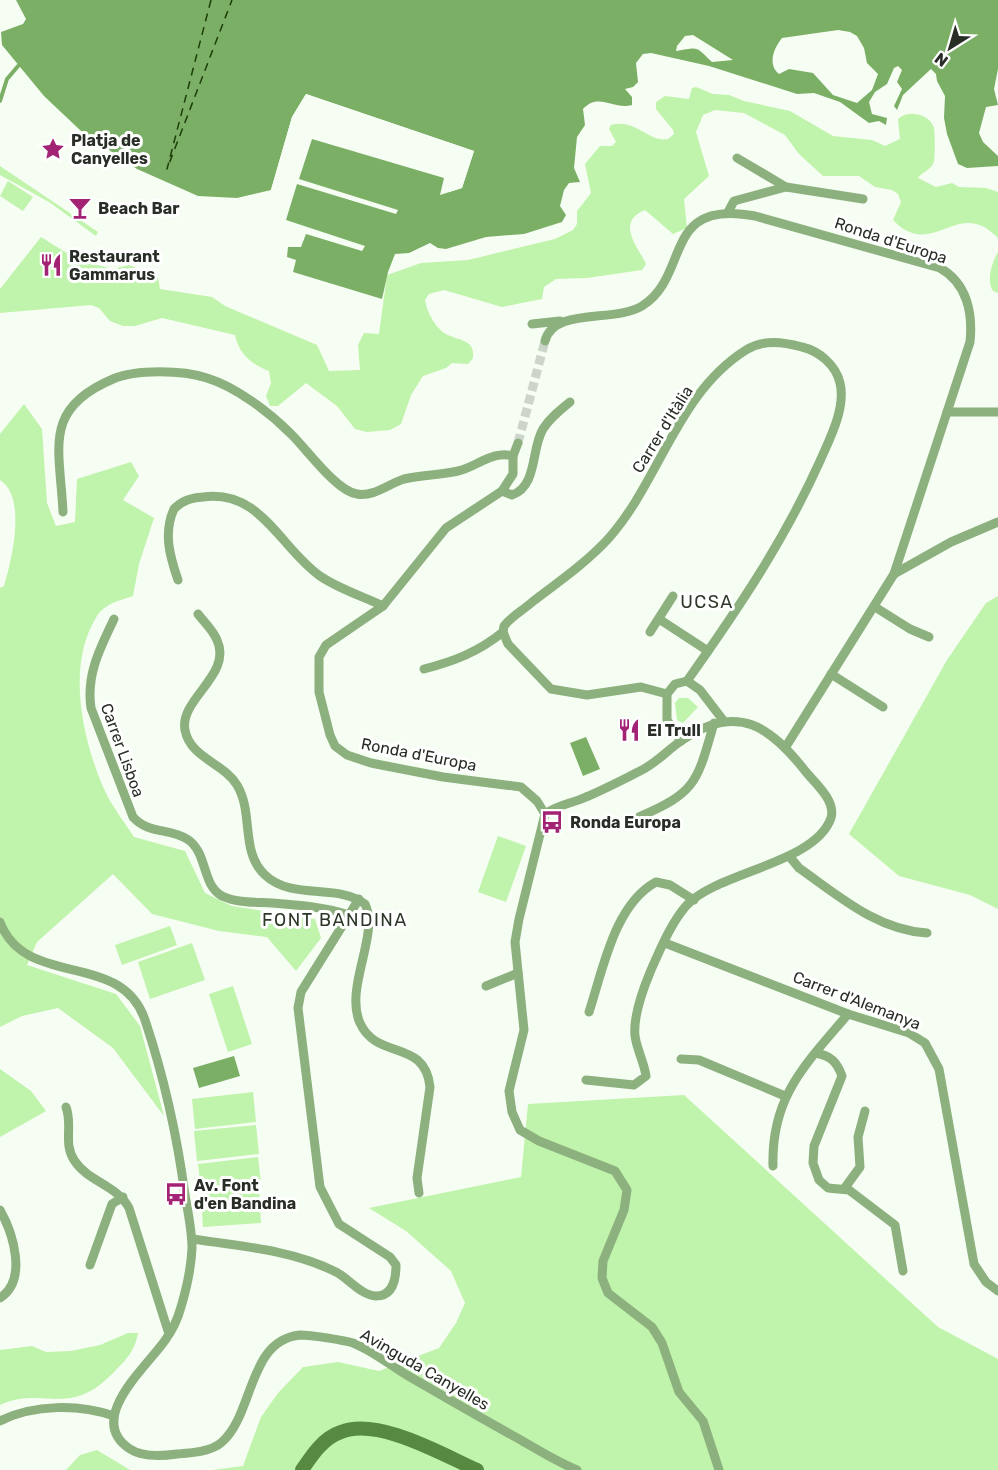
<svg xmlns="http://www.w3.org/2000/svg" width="998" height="1470" font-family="Rubik,sans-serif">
  <rect width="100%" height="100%" fill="#f6fef3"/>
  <g fill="#c0f3ab">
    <path d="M696,87L713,94L729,95L744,101L790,111L833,136L872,140L885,146L900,139L898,119C908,109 930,114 934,128C935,131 935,158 934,162C931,170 922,172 918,178L936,187L952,183L959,187L986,188L998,192V238C957,195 933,262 893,220L901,202L898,194L892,190L875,187L859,176H823L799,154L785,135L744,113L715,110L703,115L696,132L709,176L684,199L687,228L673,234L645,210C615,222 638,247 646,264L642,270L587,278L556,279L544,287L542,299L502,307L444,290L429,294L425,300C427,312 436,330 448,335C461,341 475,340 473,358L468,364L452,363L446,368L423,376L411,395L401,424L390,430L367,432L355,429L337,406L306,383L278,406H270L266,396L271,383L269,371C251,364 239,354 235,335L162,318L135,326H123L110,321L99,308L91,305L0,313V289L41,237L78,260L113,269L129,265L158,277L160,289L212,297L225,306L317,345L329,371L360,370L358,345L364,333L379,334L387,275L421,263L468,260L555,239L573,230L577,224V211L591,193L585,164L600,146H612L616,142L609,129L611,125C636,118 649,143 668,139L674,134L673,130L656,109V102L665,96L689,99L692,88Z"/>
    <polygon points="0,166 98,232 96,236 49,202 0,175"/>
    <polygon points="8,181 33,197 23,211 0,196"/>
    <path d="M998,252V293L993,291C986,281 992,262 998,252Z"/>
    <path d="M24,404L42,429L47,503L56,526L75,522L77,479L131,462L139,476L123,500L154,518L139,564L133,596C120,600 104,604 97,616C67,663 81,733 101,782C108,801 123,820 134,837L185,851L205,893L232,906L315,919L321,938L296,971L267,937L219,931L152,914L113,874L37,942L27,965L116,994L140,1026L164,1116L113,1048L58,1008L22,1016L0,1027V588L4,586C12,559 27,497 0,480V434Z"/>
    <polygon points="998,596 998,909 970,895 899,876 849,834 947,660 986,603"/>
    <polygon points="679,698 688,698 698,707 683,723 677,720 675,703"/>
    <polygon points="498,836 526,846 506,902 478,892"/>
    <polygon points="170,926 177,945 122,965 115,945"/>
    <polygon points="192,943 205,980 150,999 138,962"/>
    <polygon points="233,986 252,1044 228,1052 209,994"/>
    <polygon points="0,1069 31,1091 46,1111 0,1137"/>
    <polygon points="253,1092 256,1122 195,1129 192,1099"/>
    <polygon points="684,1095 938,1327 998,1359 998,1470 212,1470 243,1466 261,1417 278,1393 303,1367 338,1362 379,1371 439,1348 456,1323 465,1303 451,1271 406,1231 369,1208 521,1177 528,1104"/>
    <polygon points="256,1125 259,1154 197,1161 194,1131"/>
    <polygon points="258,1157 261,1183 201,1189 198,1164"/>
    <polygon points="259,1188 261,1223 203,1227 201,1192"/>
    <path d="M128,1333H138C135,1350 127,1359 115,1371C69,1420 44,1385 0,1405V1350L32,1346L46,1352L71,1351L100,1345Z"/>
    <polygon points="97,1450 130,1470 66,1470 80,1455"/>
  </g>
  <g fill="#7caf66" fill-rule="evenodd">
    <path d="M16,0H998V69L994,89L998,105L986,107L979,133L983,142L998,156V166L967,168L958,164L947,134L944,118L945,96L937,81L936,74L931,69L903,95L897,110L894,106L902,89L897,82L902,70L898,66L894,68L887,84L875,92L869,102L872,114L887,118L886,125L879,121L869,123L840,102L814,93L797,94L709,66L651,53L643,54L636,63L638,82L633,87L625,89L632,97V105C613,110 599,92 583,109L585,125L577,137L574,168L580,182L569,183L564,190L560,206L566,215L562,222L524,234L486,237L446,249L438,248L430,243L409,253L395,254L388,272L382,299L293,272L296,260L287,257L288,247H301L306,234L362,251L365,246L286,220L297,184L396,214L398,210L299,179L312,139L444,178L440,195L462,188L474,151L306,94L292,117L271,190L237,198L198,196L137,169L81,131L44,96L2,45L1,32L23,24L26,19ZM838,30L850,32L857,36L864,48L867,63L878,74L872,90L857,103L833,95L813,73L789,69L779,74C767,64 774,48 782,38ZM693,35L733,60L712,62C695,46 700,47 676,51L677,46L685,36Z"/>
    <polygon points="586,737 600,769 583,776 570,743"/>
    <polygon points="234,1056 240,1076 199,1088 193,1068"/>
  </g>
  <polygon fill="#f6fef3" points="306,94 474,151 462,188 449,192 450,188 459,185 471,153 308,98 295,118 274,191 270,193 292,117"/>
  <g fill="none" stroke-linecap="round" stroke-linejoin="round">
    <polyline stroke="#7caf66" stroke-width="4" points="0,101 7,79 19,65"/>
    <polyline stroke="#1c3d09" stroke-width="1.5" stroke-dasharray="8 6" stroke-linecap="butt" points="211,0 167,169 232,0"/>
    <polyline stroke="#cdd4ca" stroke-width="9" stroke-dasharray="9 4.5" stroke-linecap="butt" points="518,443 545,341"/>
    <g stroke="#8db07f" stroke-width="9">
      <polyline points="737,158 786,187 863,199"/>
      <polyline points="728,212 734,201 786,187"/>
      <polyline points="532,324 560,321"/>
      <path d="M545,341C554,307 614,323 642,306C691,276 661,198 755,216L940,268C967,283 973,313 970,342L894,574L785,748"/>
      <polyline points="947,412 998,412"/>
      <path d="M518,443L513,456V474L502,491L446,528L383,606L326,645L319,657V692L330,735L335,746L347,755L371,763L443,777L521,787L537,801L545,814C559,804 571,804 586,797C605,789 622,780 640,771C657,763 668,749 684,739C738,703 770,726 806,772C816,784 836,801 831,818C815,864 716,872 686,906C671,923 660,950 651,970C643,989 633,1016 635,1036C637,1050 644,1062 646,1076L634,1085L586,1080"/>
      <path d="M502,491L512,495C538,486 531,448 543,429C550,418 560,410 570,402"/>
      <path d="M63,512C60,448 42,409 113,379C136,369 183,370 207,378C236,387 269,412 290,433C306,448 336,491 357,494C374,497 388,484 404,479C421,475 440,475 458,471C476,467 493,450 513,456"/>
      <polyline points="894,574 951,542 998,522"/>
      <path d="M178,580C170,557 163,533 174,509C183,500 191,498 203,497C261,489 280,548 320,576C339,589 362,596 383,606"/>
      <polyline points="875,607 910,629 929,637"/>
      <path d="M198,614C204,622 213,630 217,640C233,675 179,699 185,730C190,758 224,763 237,785C254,813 240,852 265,875C293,901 337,883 365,904C380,934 344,988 360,1023C377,1061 425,1038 430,1087L417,1178L419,1193"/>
      <path d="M114,619C100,648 86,675 91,708L133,817C148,834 169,828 187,839C208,852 201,884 222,896C237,903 256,902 272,903C299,905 324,907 349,915"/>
      <polyline points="659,619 708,651"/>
      <polyline points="650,632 673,596"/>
      <path d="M424,669C455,661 478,652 503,632"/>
      <polyline points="831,674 883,707"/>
      <path d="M667,694L641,687L587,695L551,689L508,644L503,632L504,626C512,616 522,611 531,603C557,583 586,563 608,539C660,481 677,393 746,350C764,339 783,342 802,347C819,351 836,365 840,383C846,408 830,438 820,461C784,541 738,609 687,681"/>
      <polyline points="681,741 667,720 667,694 675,684 687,681 700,690 723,720"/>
      <polyline points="545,814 519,919 515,942 524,1030 509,1091 512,1112 520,1130 539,1141 615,1171 627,1190 624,1210 603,1261 602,1278 608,1293 652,1327 662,1343 679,1392 703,1421 719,1470"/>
      <path d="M639,817C697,792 697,782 714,723"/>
      <path d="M789,856L799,868C839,896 877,930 927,933"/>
      <path d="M0,922C26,990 121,949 145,1020C164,1077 177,1135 185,1195C188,1212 192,1231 192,1248C191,1269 187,1287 181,1307C178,1318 173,1329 166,1339C148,1366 84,1419 130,1449C142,1457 163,1456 177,1454C191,1453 211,1452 222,1442C254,1414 248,1340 300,1335C311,1335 343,1340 353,1343C371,1350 389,1364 405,1374C443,1396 481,1418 519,1439C538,1450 557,1462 577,1470"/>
      <polyline points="665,943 848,1014 909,1033 925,1043 939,1069 974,1264 986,1282 998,1291"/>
      <polyline points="486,986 518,973"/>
      <path d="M589,1012C603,970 614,905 656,882L670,885L694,900"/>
      <path d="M816,1053C831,1056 837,1062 842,1076L814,1146L813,1163L819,1180L828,1188L849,1190L895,1225L903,1271"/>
      <polyline points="681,1059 699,1060 785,1096"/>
      <path d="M66,1107C73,1125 63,1143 74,1160C88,1182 117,1185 129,1208L169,1334"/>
      <path d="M773,1166C771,1096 806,1064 848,1014"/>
      <polyline points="844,1189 860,1167 858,1137 865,1111"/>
      <path d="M0,1210C13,1233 28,1280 0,1298"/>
      <path d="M192,1239C240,1246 292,1250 336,1272C348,1278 362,1296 376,1296C393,1296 396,1279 396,1265L390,1257L339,1224L320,1187L298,1008L301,992L359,899"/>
      <polyline points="90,1265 112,1204 123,1197"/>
      <path d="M0,1421C34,1404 79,1404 114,1416"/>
    </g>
    <path stroke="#578a40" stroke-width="14" d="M302,1470C312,1455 323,1438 341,1432C378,1417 443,1455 477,1470"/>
  </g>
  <defs>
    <g id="sight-bare" transform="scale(1.8)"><path d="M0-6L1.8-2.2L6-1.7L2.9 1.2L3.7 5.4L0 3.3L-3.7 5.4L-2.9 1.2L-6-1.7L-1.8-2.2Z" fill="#a22374" stroke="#fff" stroke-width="2.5" paint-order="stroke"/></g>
    <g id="bar-bare" transform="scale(1.8)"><path d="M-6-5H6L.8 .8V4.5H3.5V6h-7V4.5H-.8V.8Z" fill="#a22374" stroke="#fff" stroke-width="2.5" paint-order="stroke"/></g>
    <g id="restaurant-bare" transform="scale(1.8)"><path d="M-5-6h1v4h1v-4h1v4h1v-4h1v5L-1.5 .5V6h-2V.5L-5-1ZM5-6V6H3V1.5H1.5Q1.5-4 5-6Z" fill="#a22374" stroke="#fff" stroke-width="2.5" paint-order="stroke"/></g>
    <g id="bus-bare" transform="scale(1.8)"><path d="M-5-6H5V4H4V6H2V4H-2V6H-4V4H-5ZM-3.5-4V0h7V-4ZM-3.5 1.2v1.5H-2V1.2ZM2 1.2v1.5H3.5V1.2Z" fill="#a22374" stroke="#fff" stroke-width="2.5" paint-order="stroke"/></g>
  </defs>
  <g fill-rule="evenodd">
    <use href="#sight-bare" x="53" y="149"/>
    <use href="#bar-bare" x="80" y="208"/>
    <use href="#restaurant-bare" x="51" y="265"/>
    <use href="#restaurant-bare" x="629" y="730"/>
    <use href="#bus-bare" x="552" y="822"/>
    <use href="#bus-bare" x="176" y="1194"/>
  </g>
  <g text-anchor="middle" stroke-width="6" stroke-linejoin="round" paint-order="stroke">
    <g font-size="16" font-weight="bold" fill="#282d26" stroke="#fff" text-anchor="start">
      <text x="71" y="146">Platja de<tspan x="71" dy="18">Canyelles</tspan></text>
      <text x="98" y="214">Beach Bar</text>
      <text x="69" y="262">Restaurant<tspan x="69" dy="18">Gammarus</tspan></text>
      <text x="647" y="736">El Trull</text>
      <text x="570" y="828">Ronda Europa</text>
      <text x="194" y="1191">Av. Font<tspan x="194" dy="18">d'en Bandina</tspan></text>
    </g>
    <g font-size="16" fill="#282d26" stroke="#fff">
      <text transform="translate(891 240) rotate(18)" y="6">Ronda d'Europa</text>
      <text transform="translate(662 429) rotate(-58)" y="6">Carrer d'Itàlia</text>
      <text transform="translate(123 750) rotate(70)" y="6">Carrer Lisboa</text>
      <text transform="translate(419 754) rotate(11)" y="6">Ronda d'Europa</text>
      <text transform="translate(857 1000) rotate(21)" y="6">Carrer d'Alemanya</text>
      <text transform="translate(425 1369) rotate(30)" y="6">Avinguda Canyelles</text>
    </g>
    <g font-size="18" letter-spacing="1.5" fill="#2d3829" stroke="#fff">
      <text x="707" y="608">UCSA</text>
      <text x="335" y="926">FONT BANDINA</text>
    </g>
  </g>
  <g transform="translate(950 48) rotate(217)" stroke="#ffffff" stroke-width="4.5" paint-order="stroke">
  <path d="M0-4.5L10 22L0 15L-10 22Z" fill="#282d26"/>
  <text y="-9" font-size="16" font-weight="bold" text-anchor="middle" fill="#282d26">N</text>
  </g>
</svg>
